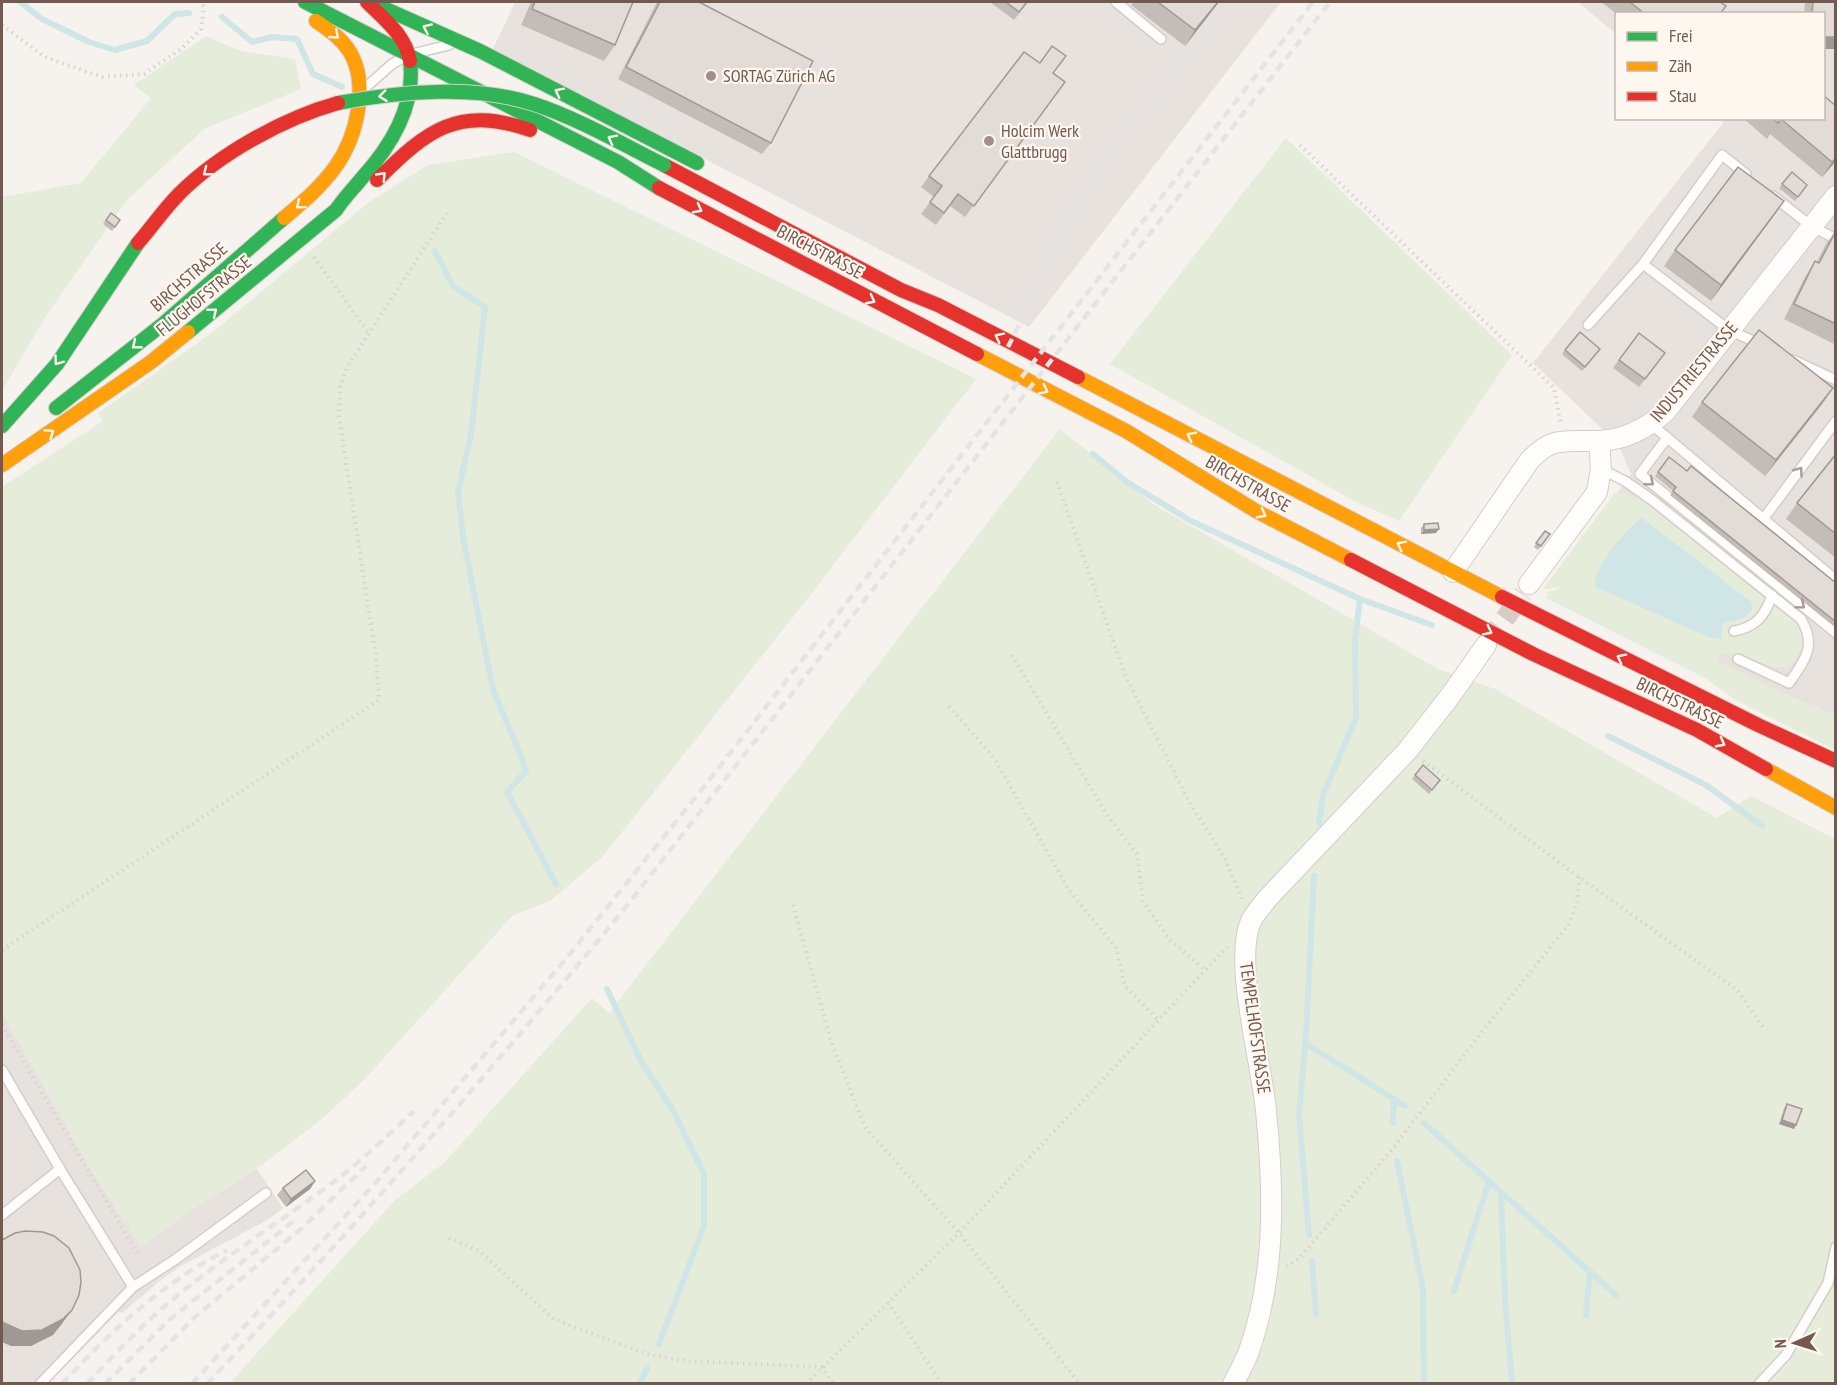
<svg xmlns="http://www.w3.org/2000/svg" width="1837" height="1385" font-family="'PT Sans Narrow',sans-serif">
  <rect width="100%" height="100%" fill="#f6f2ee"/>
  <g fill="#e8e2de">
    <polygon points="515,2 1281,2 1029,327 493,49"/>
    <polygon points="1578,2 1835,2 1835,715 1811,705 1810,708 1560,586 1544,589 1631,474 1618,444 1533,363 1724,122 1720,119 1824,118 1824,14 1616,14 1616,34"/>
    <polygon points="2,1012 89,1166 141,1247 191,1210 257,1169 283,1208 269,1219 181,1266 162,1279 122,1313 119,1311 48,1383 2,1383"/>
  </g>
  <g fill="#e5ecda">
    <polygon points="206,36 240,51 295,59 301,89 204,129 126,201 44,319 2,391 2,197 81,183 151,98 134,85"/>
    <polygon points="1286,138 1512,355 1399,521 1358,503 1110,364"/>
    <polygon points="514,152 976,379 805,602 602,857 550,901 512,916 364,1080 324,1117 257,1169 191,1210 141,1247 89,1166 2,1012 2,487 103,421 98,413 213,332 369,202 428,165"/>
    <polygon points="1060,429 1153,504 1438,669 1495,689 1717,818 1751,796 1835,839 1835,1383 229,1384 395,1200 444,1163 592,998 609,1013"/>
    <path d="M1624,492L1652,505L1795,619C1802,628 1806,639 1801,650C1789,680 1763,663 1744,656C1737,653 1728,653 1720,653L1717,661L1792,697L1835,715V750L1737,701L1705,678L1546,598L1548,594L1545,592L1559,589V587L1542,590L1615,493Z"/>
  </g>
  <path fill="#d0e5e6" d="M1642,518L1751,602L1752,610C1745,619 1735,622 1723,622L1721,639L1708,637L1596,587C1589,571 1628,527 1642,518Z"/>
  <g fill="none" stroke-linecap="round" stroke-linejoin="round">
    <g stroke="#d0e5e6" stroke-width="6">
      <polyline points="20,2 42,19 89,42 115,50 147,41 175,14 189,13"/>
      <polyline points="222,17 252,42 272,37 297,39 313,74 342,87"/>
      <polyline points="435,251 453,286 485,307 471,435 458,492 463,537 493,690 521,756 526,771 507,792 556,884"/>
      <polyline points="1093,454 1127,482 1191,521 1360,599 1432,625"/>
      <polyline points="1608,736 1706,785 1762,826"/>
      <polyline points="1319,823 1323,795 1356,718 1355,640 1360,599"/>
      <polyline points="607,989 641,1061 674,1112 704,1174 704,1226 659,1344"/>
      <polyline points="1305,1043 1405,1106"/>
      <polyline points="1393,1123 1394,1099"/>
      <polyline points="1424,1123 1617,1296"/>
      <polyline points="1397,1161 1423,1289 1424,1384"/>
      <polyline points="1501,1193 1505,1298 1512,1384"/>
      <polyline points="1309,1235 1299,1114 1306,1035 1314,876"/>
      <polyline points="1312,1261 1316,1314"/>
      <polyline points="1454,1291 1489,1181"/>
      <polyline points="1586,1315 1590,1272"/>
      <polyline points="639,1384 647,1368"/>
    </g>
    <polyline stroke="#d5ccc6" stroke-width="20" stroke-dasharray="20 10" stroke-linecap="butt" points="1487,643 1523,594"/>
    <g stroke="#d4cec9" stroke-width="12">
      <g id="lane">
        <polyline points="1116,2 1161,39"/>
        <polyline points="416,53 449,45"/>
        <polyline points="365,88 392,64 403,58"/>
        <polyline points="1773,196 1811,226 1836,239"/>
        <polyline points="1643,264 1729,330 1762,345"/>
        <polyline points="1588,325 1643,264 1722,155 1746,174"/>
        <polyline points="1793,360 1836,380"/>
        <polyline points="1651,424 1836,580"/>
        <polyline points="1667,438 1640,474 1836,633"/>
        <path d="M1601,469L1625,481L1652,500L1801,619C1817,646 1805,660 1789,683L1738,659"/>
        <polyline points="1764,518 1836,421"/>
        <path d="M1734,631C1756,627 1765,616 1772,595"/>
        <polyline points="2,1070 60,1169 133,1287"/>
        <polyline points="2,1215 60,1169"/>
        <polyline points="40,1384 133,1287 176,1259 266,1193"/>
        <polyline points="1759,1384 1786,1355 1828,1283 1836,1247"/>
      </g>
    </g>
    <g stroke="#d4cec9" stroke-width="22">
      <g id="street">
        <path d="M1453,572L1529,461C1553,435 1566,442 1598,441C1624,440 1646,429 1665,412L1836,196"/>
        <polyline points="1529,584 1597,492 1601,469 1599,441"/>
        <path d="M1233,1384C1239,1373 1245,1362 1249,1351C1276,1274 1274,1191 1266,1111C1262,1064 1233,962 1251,921C1255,913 1262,906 1267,899L1408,750L1451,695L1486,645"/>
      </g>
    </g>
    <g stroke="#d6ceca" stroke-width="16">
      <g id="fast">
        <polyline points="305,2 618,162 659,188"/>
        <polyline points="379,6 480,51 697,163"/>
        <path d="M188,332L336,210C344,198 353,189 362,178C391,146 416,106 410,61"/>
        <polyline points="56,408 163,324 284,218"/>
        <polyline points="2,426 57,364 138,243"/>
      </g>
    </g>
    <g stroke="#d6ceca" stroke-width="16">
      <g id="slow">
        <path d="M284,218C303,202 321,187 336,166C357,136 369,85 350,52C341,38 329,30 316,21"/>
        <polyline points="977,354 1126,431 1256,511 1351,560"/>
        <polyline points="1078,377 1502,597"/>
        <polyline points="2,465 151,362 188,332"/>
        <polyline points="1766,769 1836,808"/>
      </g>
    </g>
    <g stroke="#d6ceca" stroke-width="16">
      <g id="jam">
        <path d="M367,2C384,19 406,36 410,61"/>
        <polyline points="664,165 901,290 938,305 1078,377"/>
        <path d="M377,180C427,130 458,105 530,130"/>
        <polyline points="659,188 977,354"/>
        <polyline points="1351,560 1533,654 1697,730 1766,769"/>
        <polyline points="1502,597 1758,725 1836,761"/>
      </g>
    </g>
    <g stroke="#d9d2d0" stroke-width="4" stroke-dasharray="1.5 4.5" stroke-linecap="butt">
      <polyline points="2,25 45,57 102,77 144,74 181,49 201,29 204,7 200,2"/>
      <polyline points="1300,145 1554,388 1561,425"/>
      <polyline points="314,257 370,335"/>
      <polyline points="1057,482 1125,675 1190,803 1225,859 1242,899"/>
      <polyline points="1012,655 1107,815 1137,854 1143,901 1169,939 1205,970"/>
      <polyline points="949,706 994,758 1069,890 1116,948 1125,986 1158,1020"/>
      <polyline points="1423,761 1579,877 1737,990 1765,1030"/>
      <polyline points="793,905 831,1041 865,1127 959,1233 1080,1384"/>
      <polyline points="2,950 379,700 376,657 339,417 340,387 347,367 447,213"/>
      <polyline points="2,1025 137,1253"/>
      <polyline points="449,1238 479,1251 554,1319 646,1354 686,1361 821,1367 834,1384"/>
      <polyline points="1286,1266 1299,1259 1394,1147 1481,1033 1569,924 1578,899 1579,877"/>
      <polyline points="888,1302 942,1384"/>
      <polyline points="806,1384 959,1233 1227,947"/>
    </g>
    <use href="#lane" stroke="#fefdfc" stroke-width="9"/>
    <use href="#street" stroke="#fefdfc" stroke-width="20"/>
    <use href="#fast" stroke="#30b455" stroke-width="14"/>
    <use href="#slow" stroke="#ff9f0a" stroke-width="14"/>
    <use href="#jam" stroke="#e5322d" stroke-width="14"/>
    <g stroke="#e4e3e5" stroke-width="4.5" stroke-dasharray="9 6" stroke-linecap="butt">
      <path d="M1008,347C1033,298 1052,245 1081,199C1125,129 1180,66 1230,2"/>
      <path d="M62,1384C111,1331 162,1283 227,1250"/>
      <path d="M87,1384C112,1357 137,1330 165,1306C215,1263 271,1228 324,1189C356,1166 385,1138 414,1111"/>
      <polyline points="105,1384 169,1320 295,1220"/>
      <polyline points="129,1384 194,1318 302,1228 366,1166"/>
      <polyline points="192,1384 378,1180 565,960 703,788 1313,2"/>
      <path d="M207,1384C354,1228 494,1068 629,903L1330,2"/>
    </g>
    <g stroke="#d6ceca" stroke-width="16" stroke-linecap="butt">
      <path id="fast-bridge" d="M338,103C400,92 473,84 534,104C577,118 624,145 664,165"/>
    </g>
    <g stroke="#d6ceca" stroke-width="16" stroke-linecap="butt">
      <path id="jam-bridge" d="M138,243C152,227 164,209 179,194C219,154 284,118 338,103"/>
    </g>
    <use href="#fast-bridge" stroke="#30b455" stroke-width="14"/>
    <use href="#jam-bridge" stroke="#e5322d" stroke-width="14"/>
  </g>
  <g fill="#c3bcb7">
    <polygon points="531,2 633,2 615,45 604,61 521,25"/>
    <polygon points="657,2 699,2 771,143 762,154 618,79"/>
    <polygon points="990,2 1028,2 1014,20"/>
    <polygon points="1134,2 1219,2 1185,46 1131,5"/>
    <polygon points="1601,2 1720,2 1721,14 1617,14"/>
    <polygon points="1805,2 1836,2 1836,49 1824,49 1824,14 1804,14"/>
    <polygon points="1053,74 1065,82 965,217 950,206 936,225 921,214 934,197 921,187 929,176"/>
    <polygon points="1836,106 1836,161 1822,177 1770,134 1767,139 1743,118 1824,118"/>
    <polygon points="1782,184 1807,185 1795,201 1779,188"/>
    <polygon points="1784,201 1711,301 1664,266 1675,250"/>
    <polygon points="111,213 120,220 112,231 103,224"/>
    <polygon points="1836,230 1836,345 1784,319 1805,277 1815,261 1817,262 1826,244"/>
    <polygon points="1580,332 1600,349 1582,371 1562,354"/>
    <polygon points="1639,333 1665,353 1639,387 1613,368"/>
    <polygon points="1833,388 1822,404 1765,476 1692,417 1702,402"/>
    <polygon points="1836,454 1836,558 1786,519 1797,503"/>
    <polygon points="1669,457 1836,583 1836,628 1670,495 1673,491 1655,476"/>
    <polygon points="1424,524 1436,533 1421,534 1421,528"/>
    <polygon points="1545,531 1550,534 1538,550 1534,547"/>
    <polygon points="1415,775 1437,784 1429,794 1412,779"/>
    <polygon points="1787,1104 1794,1129 1779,1124 1784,1108"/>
    <polygon points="315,1181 310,1189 286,1207 277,1195 283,1188"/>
  </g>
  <g fill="#9f9995">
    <polygon points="1218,2 1219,2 1185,46 1195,30"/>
    <rect x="1824" y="37" width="12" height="12"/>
    <polygon points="1836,158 1836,161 1822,177 1832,162"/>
    <polygon points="1784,201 1773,217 1711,301 1721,285"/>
    <polygon points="1833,388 1822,404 1765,476 1776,460"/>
    <polygon points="1439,529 1436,533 1421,534 1424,530"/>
    <polygon points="1782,1120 1796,1125 1794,1129 1779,1124"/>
    <polygon points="315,1181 310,1189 286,1207 291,1199"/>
    <polygon points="72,1310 61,1325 53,1335 31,1346 11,1346 2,1342 2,1326 4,1323"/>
  </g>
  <g fill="#e3dbd5" stroke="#9f9995" stroke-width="1.5">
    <polygon points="535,2 633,2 615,45 532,9"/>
    <polygon points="660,2 699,2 813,61 771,143 626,67"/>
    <polygon points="1006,2 1027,2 1019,12"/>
    <polygon points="1158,2 1218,2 1195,30"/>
    <polygon points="1630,2 1720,2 1726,6 1720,14 1645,14"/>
    <polygon points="1813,2 1836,2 1836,37 1824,37 1824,14 1812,14"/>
    <polygon points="1052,46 1066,56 1053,73 1065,82 974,206 958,194 944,213 930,202 942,186 929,176 1024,52 1040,63"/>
    <polygon points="1824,96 1836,106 1836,158 1832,162 1781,119 1778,123 1772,118 1824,118"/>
    <polygon points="1738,167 1784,201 1721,285 1675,250"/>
    <polygon points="1792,172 1807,185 1798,197 1782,184"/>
    <polygon points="111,213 120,220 115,227 106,220"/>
    <polygon points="1836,231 1836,324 1794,304 1815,261 1819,263"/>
    <polygon points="1759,330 1833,388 1776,460 1702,402"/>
    <polygon points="1580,332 1600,349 1585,367 1565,350"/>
    <polygon points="1639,333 1665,353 1645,379 1619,360"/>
    <polygon points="1836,454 1836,534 1797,503"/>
    <polygon points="1669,457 1687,471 1691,466 1836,583 1836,622 1673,491 1676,487 1658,472"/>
    <polygon points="1438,523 1439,529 1424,530 1424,524"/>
    <polygon points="1545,531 1550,534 1541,546 1536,543"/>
    <polygon points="1423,765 1440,780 1432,790 1415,775"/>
    <polygon points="1787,1104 1802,1109 1796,1125 1782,1120"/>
    <polygon points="306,1170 315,1181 291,1199 283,1188"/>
    <polygon points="25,1231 43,1232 54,1236 69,1248 80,1270 81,1282 79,1295 72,1310 63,1319 42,1330 22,1331 4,1323 2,1321 2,1240 15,1233"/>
  </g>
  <defs><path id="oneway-chevron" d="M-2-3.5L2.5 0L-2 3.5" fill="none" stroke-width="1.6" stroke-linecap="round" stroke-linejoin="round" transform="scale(1.5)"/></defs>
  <g stroke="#fdf7f0">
    <use href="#oneway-chevron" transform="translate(427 28) rotate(-156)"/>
    <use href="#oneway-chevron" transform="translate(335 35) rotate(41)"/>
    <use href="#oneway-chevron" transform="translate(559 92) rotate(-153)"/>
    <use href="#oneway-chevron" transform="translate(383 96) rotate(173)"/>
    <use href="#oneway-chevron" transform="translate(612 139) rotate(-153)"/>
    <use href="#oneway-chevron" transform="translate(207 172) rotate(142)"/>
    <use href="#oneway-chevron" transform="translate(382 176) rotate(-46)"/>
    <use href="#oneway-chevron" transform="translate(300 205) rotate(140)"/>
    <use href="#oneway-chevron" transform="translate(698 209) rotate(28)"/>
    <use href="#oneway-chevron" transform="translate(871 300) rotate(28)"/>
    <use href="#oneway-chevron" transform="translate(213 312) rotate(-39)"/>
    <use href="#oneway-chevron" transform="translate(999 337) rotate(-153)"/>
    <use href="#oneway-chevron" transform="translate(136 345) rotate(141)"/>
    <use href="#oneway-chevron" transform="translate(58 361) rotate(126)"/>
    <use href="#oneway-chevron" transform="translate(1044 390) rotate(27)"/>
    <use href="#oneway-chevron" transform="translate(50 433) rotate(-34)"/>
    <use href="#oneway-chevron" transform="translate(1191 436) rotate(-153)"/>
    <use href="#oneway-chevron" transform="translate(1262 514) rotate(28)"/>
    <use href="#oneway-chevron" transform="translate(1401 545) rotate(-153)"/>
    <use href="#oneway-chevron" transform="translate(1488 631) rotate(27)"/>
    <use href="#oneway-chevron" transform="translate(1621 658) rotate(-153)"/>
    <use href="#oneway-chevron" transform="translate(1721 743) rotate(28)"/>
  </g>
  <g stroke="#ab9b94">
    <use href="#oneway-chevron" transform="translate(1799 471) rotate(-54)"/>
    <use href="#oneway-chevron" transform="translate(1650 482) rotate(39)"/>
    <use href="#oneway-chevron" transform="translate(1801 605) rotate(39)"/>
  </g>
  <g fill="#a18f87" stroke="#fdf7f0" stroke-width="2">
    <circle cx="711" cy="76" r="6"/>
    <circle cx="989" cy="141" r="6"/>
  </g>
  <g text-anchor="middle" stroke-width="4.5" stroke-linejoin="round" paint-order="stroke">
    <g font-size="18" fill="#73594f" stroke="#fdf7f0" text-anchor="start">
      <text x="723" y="82">SORTAG Zürich AG</text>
      <text x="1001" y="137">Holcim Werk<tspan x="1001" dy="21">Glattbrugg</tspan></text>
    </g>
    <g font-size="18" fill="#73594f" stroke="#fdf7f0">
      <text transform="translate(820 252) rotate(28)" y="6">BIRCHSTRASSE</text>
      <text transform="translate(189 277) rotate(-41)" y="6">BIRCHSTRASSE</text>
      <text transform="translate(204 296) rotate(-39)" y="6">FLUGHOFSTRASSE</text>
      <text transform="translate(1694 372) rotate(-50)" y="6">INDUSTRIESTRASSE</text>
      <text transform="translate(1248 484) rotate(30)" y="6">BIRCHSTRASSE</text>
      <text transform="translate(1680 703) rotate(26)" y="6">BIRCHSTRASSE</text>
      <text transform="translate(1255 1028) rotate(82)" y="6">TEMPELHOFSTRASSE</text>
    </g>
  </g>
  <rect width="1837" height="1385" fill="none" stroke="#73594f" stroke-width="6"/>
  <rect x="1615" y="12" width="210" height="108" fill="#fdf7f0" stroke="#c6b8b0" stroke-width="1.5"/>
  <rect x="1627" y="32" width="30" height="9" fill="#30b455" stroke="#c6b8b0" stroke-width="1.5"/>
  <text x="1669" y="42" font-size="18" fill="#73594f">Frei</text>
  <rect x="1627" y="62" width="30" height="9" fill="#ff9f0a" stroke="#c6b8b0" stroke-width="1.5"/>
  <text x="1669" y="72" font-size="18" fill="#73594f">Zäh</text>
  <rect x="1627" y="92" width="30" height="9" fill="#e5322d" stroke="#c6b8b0" stroke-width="1.5"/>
  <text x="1669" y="102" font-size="18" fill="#73594f">Stau</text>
  <g transform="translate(1795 1343) rotate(267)" stroke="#fdf7f0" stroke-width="4.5" paint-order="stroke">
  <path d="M0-4.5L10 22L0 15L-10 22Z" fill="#73594f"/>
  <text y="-9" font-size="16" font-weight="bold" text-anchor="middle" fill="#73594f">N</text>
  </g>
</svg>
